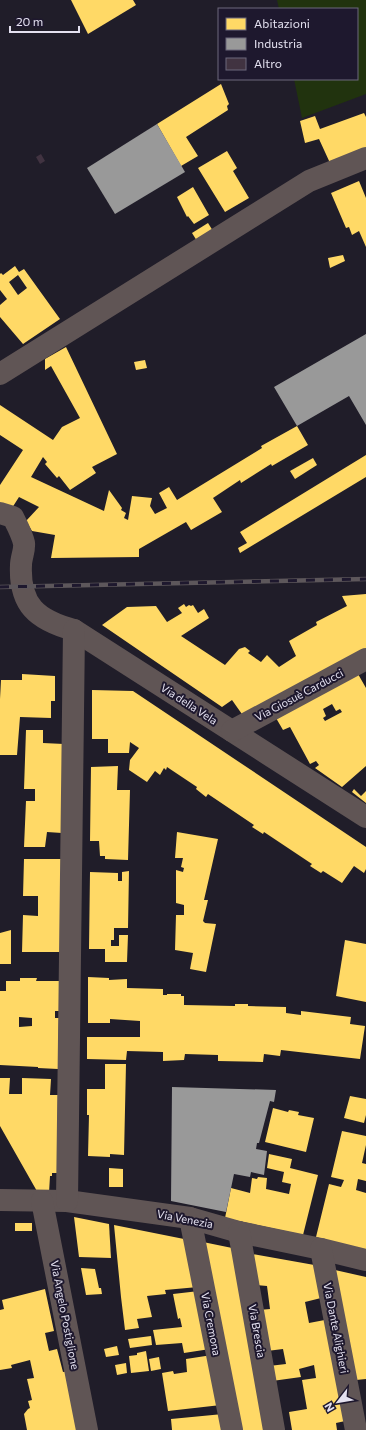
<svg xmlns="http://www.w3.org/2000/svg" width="366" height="1430" font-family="Commissioner,sans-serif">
  <rect width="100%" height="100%" fill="#201d29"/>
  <polygon fill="#21330e" points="277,0 366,0 366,94 302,118 294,79 357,79 357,9 279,9"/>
  <g fill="#ffd966" fill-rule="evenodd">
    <polygon points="71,0 133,0 136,5 88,34"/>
    <polygon points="221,84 229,104 227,106 228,110 186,137 198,156 181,166 157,124"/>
    <polygon points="364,113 366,117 366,150 330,163 319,139 305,143 300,121 315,116 320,129"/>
    <polygon points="227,151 237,168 233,171 249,198 225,212 198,168"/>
    <polygon points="359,181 366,198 366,247 359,231 352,235 349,227 346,228 331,193"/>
    <polygon points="193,187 209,215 194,224 188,216 187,217 177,197"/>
    <polygon points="208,223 213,231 197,241 192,233"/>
    <polygon points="343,255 345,261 330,268 328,258"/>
    <path d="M15,266L19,272L24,269L60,319L23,344L0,317V305L7,299L0,290V274L1,273L3,275ZM18,275L27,288L18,295L9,282Z"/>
    <polygon points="66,347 117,454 92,467 96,473 70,490 59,476 57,478 45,464 47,462 43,457 31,477 104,511 109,490 122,508 121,510 126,513 124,518 128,520 132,496 152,498 150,506 155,514 167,508 159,493 169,487 177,500 262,448 261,446 297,426 308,445 272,466 271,464 241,483 240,480 213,498 222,512 191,530 186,522 139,549 139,557 51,558 55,535 32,531 26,521 39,507 19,497 12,508 0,505 0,485 23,450 0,435 0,405 53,440 62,427 80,418 51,366 45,370 45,359"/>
    <polygon points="145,360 147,368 136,370 134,362"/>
    <polygon points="366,455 366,477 240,553 238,548 247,543 240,532"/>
    <polygon points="313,458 317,465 295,479 290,471"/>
    <polygon points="366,594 366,651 244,717 232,700 222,707 102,625 127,607 156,606 167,622 182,613 178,608 184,604 186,607 189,605 191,606 193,605 198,613 204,609 209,618 181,636 225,665 239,649 245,647 250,651 248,653 261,662 267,655 279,667 296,656 289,641 317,625 316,622 347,606 342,596"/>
    <polygon points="22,674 55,676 55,701 51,701 51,718 20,717 17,755 0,755 0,699 1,680 22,680"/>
    <path d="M358,674L366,688V766L342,787L315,768L319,765L316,761L310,764L290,727L283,730L276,718ZM332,704L336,711L340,709L342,712L325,721L323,718L326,716L323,709Z"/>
    <polygon points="92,690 133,691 366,847 366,869 364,873 354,866 342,883 323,871 321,873 310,866 312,864 264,832 263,834 252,827 254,825 208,794 206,797 196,789 197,787 167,767 166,770 164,768 160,775 155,771 147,782 129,770 130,760 139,748 130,742 129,753 108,753 108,739 92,739"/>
    <polygon points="26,730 43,730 43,743 64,744 62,833 47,832 45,847 24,847 26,801 35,801 35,789 24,789"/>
    <polygon points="118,766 117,790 130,790 128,860 105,859 105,856 100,856 99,841 90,841 91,767"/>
    <polygon points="354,789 361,796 366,791 366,803 352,792"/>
    <polygon points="177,832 218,839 204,900 208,900 203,921 205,923 216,924 206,972 190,969 193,953 175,950 176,915 184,915 184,905 176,903 176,870 183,872 184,868 181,867 183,858 175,858"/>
    <polygon points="24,859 62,859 62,952 22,952 23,915 38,916 38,896 23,896"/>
    <polygon points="129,871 128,928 114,928 114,940 111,940 111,946 119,946 119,935 128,935 127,962 105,962 105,949 89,949 90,872 118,873 118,881 122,881 122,872"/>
    <polygon points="11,930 11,964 0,964 0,933"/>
    <polygon points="345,940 366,944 366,1002 336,996"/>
    <polygon points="88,977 109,978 109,980 127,979 127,988 163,989 163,995 167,995 167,994 181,994 181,996 184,996 184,1005 235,1006 235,1004 248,1004 248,1006 286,1007 286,1013 301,1015 301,1011 351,1017 350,1024 365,1026 360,1059 281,1050 280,1056 264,1054 263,1062 218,1061 218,1055 185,1054 184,1060 163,1061 163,1052 127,1051 126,1060 87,1059 87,1037 140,1037 140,1021 110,1019 110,1023 88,1023"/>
    <path d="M20,978H37L36,981H59V1011H55V1018H59L58,1069L38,1068V1067L0,1065V991H6V981H20ZM19,1017L32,1018V1026L19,1027Z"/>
    <polygon points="105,1064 126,1064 124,1155 110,1154 110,1157 88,1156 89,1115 87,1115 87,1089 105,1089"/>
    <polygon points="0,1078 10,1078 9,1094 22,1094 22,1078 51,1079 50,1095 58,1095 57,1173 52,1173 52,1176 50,1176 49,1193 38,1193 0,1126"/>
    <polygon points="350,1096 366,1099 366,1115 364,1123 344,1118"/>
    <polygon points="273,1108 288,1112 289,1110 299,1112 298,1115 314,1118 306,1152 265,1142"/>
    <polygon points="342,1131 366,1136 366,1145 362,1163 366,1164 366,1181 358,1179 356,1190 366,1193 366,1251 316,1237 329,1184 341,1187 344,1180 331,1177"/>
    <polygon points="269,1154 292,1159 290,1168 318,1175 303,1235 225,1218 231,1188 250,1193 252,1178 257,1179 258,1177 267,1178 266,1189 289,1194 291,1184 282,1182 284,1172 267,1168"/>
    <polygon points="109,1168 123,1169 123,1187 109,1187"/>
    <polygon points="74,1217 109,1224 111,1258 79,1257"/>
    <rect x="15" y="1223" width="17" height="8"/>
    <polygon points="114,1225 189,1240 198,1287 165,1290 166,1294 147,1296 152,1317 137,1319 139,1328 125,1330 121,1297"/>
    <polygon points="203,1242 237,1249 267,1430 239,1430"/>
    <polygon points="252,1254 320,1266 325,1297 305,1302 309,1323 330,1319 350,1420 336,1423 337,1430 292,1430 289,1412 307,1409 302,1380 316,1378 314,1365 299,1369 301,1377 272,1381 269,1366 286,1364 283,1349 267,1351 259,1310 270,1309 267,1286 256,1285"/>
    <polygon points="81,1268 95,1269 99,1288 101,1288 102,1294 86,1295"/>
    <polygon points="335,1270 366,1277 366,1379 356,1380"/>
    <polygon points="45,1289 54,1331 45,1333 49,1351 57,1349 63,1372 69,1371 80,1430 27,1430 24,1414 28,1409 30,1408 28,1401 32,1400 27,1379 34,1378 30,1360 11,1365 12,1368 0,1370 0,1310 4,1309 2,1300"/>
    <polygon points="199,1291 210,1349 184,1353 182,1343 156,1345 153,1330 182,1327 180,1318 178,1319 173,1294"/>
    <polygon points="151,1336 152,1345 130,1348 128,1339"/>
    <polygon points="117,1346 119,1355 106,1357 104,1349"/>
    <polygon points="146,1351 149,1371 131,1373 129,1356 137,1355 137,1353"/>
    <polygon points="212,1355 221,1405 168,1411 162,1373 173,1371 174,1374 187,1372 186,1359"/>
    <polygon points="159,1357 161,1369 151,1371 149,1359"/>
    <polygon points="126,1363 127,1373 117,1375 115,1365"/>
    <polygon points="223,1414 226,1430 172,1430 171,1419"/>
  </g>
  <g fill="#999">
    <polygon points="157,124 185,172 115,214 87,168"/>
    <polygon points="366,334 366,425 349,396 297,426 274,387"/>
    <polygon points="172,1087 276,1090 274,1102 270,1101 259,1143 257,1143 256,1149 267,1151 264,1175 251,1172 250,1177 234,1174 226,1212 171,1201"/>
  </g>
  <polygon fill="#413341" points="41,154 45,161 40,164 36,157"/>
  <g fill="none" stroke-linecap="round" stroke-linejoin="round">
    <g stroke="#605555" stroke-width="22">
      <polyline points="0,374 309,181 366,158"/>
      <path d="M0,513L13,517C17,525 22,534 24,543C25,550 21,558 21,565C19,605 37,620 74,630L366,817"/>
      <polyline points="232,731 366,659"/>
      <polyline points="0,1200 67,1201 190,1218 239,1232 321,1249 366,1260"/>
      <polyline points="42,1201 87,1430"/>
      <polyline points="67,1201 74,630"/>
      <polyline points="190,1218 232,1430"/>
      <polyline points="239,1232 274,1430"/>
      <polyline points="321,1249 356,1430"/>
    </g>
    <g stroke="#5d575b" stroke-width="4.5">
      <polyline id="rail" points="0,587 366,579"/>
    </g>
    <use href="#rail" stroke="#1e182e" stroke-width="3" stroke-dasharray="9" stroke-linecap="butt"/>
  </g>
  <g text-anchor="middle" stroke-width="4" stroke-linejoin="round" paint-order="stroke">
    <g font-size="11" fill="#e4e1f0" stroke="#1e182e">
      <text transform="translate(299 695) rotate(-28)" y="4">Via Giosuè Carducci</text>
      <text transform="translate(189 704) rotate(33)" y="4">Via della Vela</text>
      <text transform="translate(185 1219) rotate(11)" y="4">Via Venezia</text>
      <text transform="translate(65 1315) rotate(79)" y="4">Via Angelo Postiglione</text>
      <text transform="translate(211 1324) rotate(79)" y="4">Via Cremona</text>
      <text transform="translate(336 1328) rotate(79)" y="4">Via Dante Alighieri</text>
      <text transform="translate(257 1331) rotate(80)" y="4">Via Brescia</text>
    </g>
  </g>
  <rect x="218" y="8" width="140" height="72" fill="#1e182e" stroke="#6d687c"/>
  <rect x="226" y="18" width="20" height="12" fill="#ffd966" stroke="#6d687c"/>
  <text x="254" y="28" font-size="12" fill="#e4e1f0">Abitazioni</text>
  <rect x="226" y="38" width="20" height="12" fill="#999999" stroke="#6d687c"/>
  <text x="254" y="48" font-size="12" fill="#e4e1f0">Industria</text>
  <rect x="226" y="58" width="20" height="12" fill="#413341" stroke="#6d687c"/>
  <text x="254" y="68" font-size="12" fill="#e4e1f0">Altro</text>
  <g transform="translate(338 1402) rotate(239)" stroke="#1e182e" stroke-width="3" paint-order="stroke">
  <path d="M0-3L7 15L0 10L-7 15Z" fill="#e4e1f0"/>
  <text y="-6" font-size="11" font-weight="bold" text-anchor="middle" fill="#e4e1f0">N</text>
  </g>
  <path d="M10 26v6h69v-6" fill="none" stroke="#e4e1f0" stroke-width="2"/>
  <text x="16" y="26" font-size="12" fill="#e4e1f0" stroke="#1e182e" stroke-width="3" paint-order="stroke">20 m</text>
</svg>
